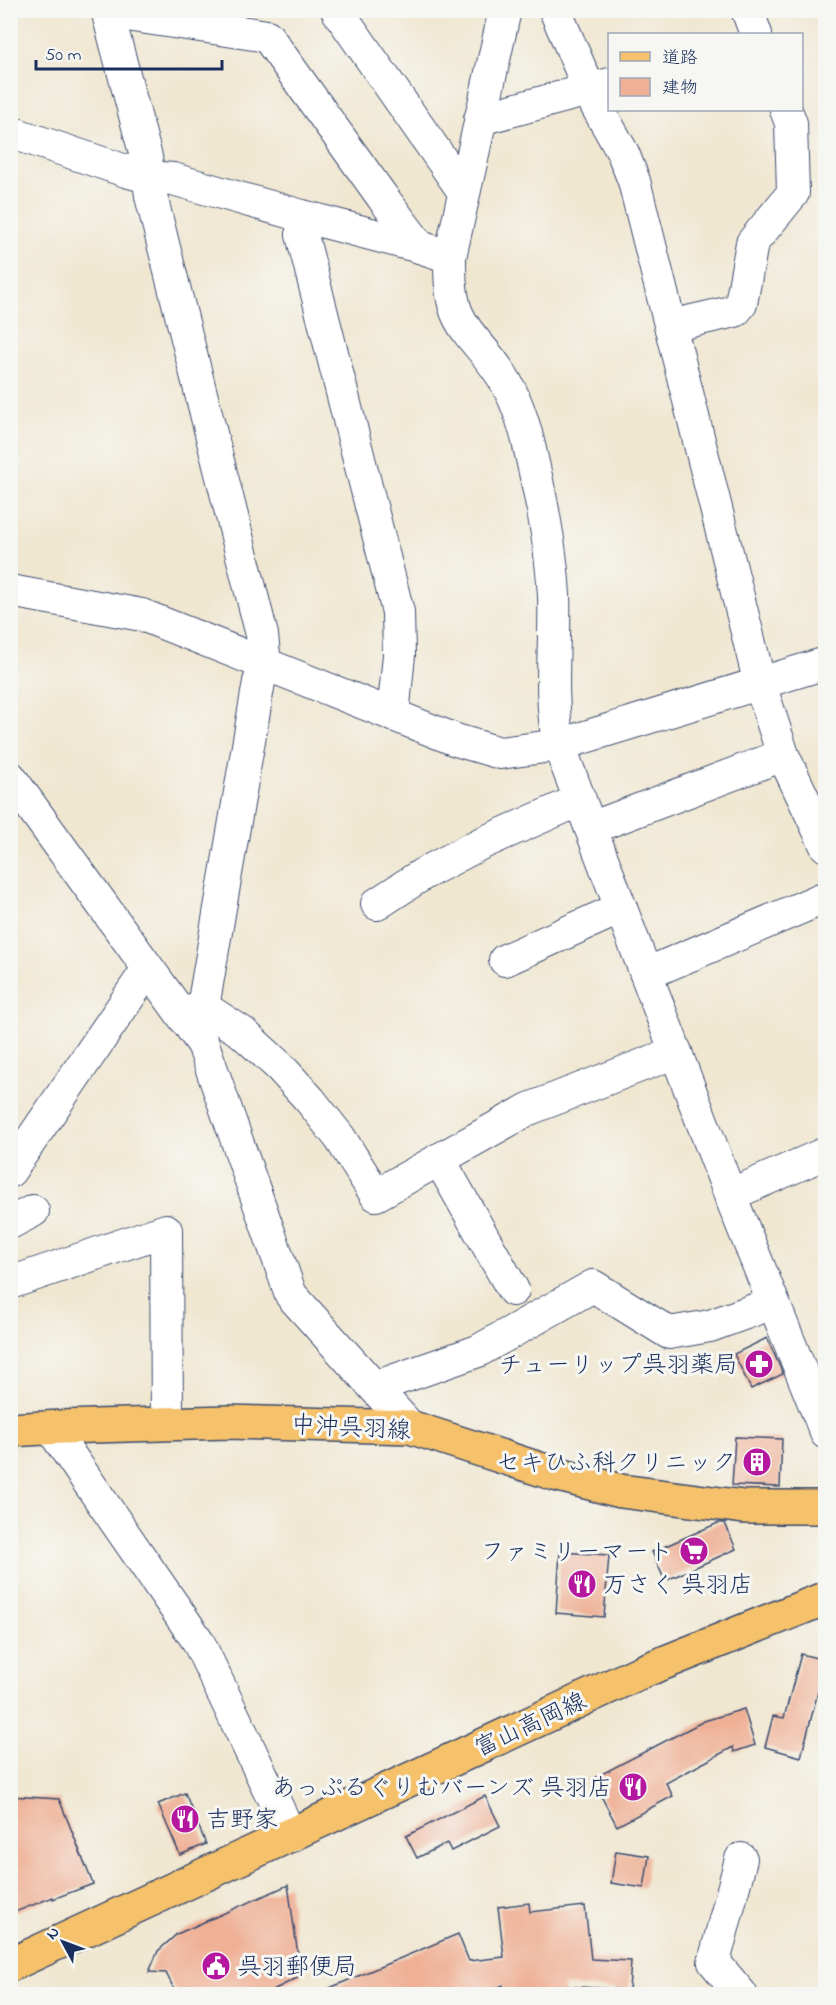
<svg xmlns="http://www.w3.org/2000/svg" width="836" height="2005" font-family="'Indie Flower','Klee One',sans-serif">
  <rect width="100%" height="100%" fill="#f6f6f2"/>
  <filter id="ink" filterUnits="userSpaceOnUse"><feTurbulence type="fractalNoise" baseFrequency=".0167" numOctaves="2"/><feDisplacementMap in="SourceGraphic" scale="12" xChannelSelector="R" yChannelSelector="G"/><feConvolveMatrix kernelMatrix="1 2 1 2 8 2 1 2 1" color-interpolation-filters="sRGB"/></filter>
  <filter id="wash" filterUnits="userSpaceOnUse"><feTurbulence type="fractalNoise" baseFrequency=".008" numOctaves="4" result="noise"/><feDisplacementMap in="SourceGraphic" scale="24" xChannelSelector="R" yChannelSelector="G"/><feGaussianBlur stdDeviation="1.35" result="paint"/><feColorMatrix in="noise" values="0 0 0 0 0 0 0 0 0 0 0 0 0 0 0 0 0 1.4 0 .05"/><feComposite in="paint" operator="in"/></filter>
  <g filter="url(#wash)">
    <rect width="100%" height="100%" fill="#f0e7d1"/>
    <g id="blocks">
      <g fill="#efb095">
        <polygon points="767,1338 783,1374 751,1389 734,1354"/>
        <polygon points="735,1437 782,1439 780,1487 732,1485"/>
        <polygon points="718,1523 725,1523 736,1549 665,1581 652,1552"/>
        <polygon points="560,1552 609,1555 604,1617 556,1613"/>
        <polygon points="801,1654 825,1660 825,1665 801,1757 765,1747 773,1716 784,1718"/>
        <polygon points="744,1709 755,1745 734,1752 733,1747 666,1783 673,1796 617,1826 592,1779 704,1721"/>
        <polygon points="185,1793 206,1844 180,1855 158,1804"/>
        <polygon points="10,1796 59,1799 93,1884 53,1899 53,1897 10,1914"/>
        <polygon points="485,1796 500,1826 451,1851 447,1843 417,1858 406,1836"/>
        <polygon points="616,1851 649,1856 644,1888 611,1883"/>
        <polygon points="288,1885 301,1976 263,1995 177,1995 166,1973 149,1972 158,1951 177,1934"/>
        <polygon points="529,1903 530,1912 585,1906 591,1959 631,1961 629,1990 564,1986 565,1995 504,1995 503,1985 479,1995 313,1995 458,1934 469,1961 504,1957 498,1907"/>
      </g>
    </g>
  </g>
  <g filter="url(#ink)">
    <use href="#blocks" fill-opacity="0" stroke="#3b4b6f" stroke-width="1.5"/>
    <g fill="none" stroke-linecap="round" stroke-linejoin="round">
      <g stroke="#3b4b6f" stroke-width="34">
        <g id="minor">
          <polyline points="107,10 146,157 151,196 262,635 265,665 259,682 203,1007"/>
          <polyline points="114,10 133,16 267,36 383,198 420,247"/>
          <polyline points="337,10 464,192"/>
          <path d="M505,10L450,257C450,275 450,293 456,311C465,334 485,350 498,370C512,389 521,414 527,437C539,488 551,542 554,595C556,646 548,694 559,745L730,1195L826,1433"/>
          <polyline points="555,10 596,105 623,153 634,181 760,684 783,755 826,846"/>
          <polyline points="747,10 756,34"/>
          <polyline points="480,119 610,84"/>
          <polyline points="10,132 126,171 148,177 173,179 302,216 420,247 450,257"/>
          <polyline points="302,216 302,235 398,612 399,655 393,715"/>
          <polyline points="670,326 735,311 741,304 752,243 793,193 791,123 786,110"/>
          <polyline points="10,591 142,615 456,740 500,753 559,745 826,663"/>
          <polyline points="10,777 203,1044 291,1295 410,1427"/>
          <polyline points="591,828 783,755"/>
          <polyline points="377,904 423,874 480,844 580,800"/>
          <polyline points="505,960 621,908"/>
          <polyline points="646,974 826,897"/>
          <polyline points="183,1012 203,1007 243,1033 280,1067 310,1100 340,1138 376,1195 529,1109 676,1052"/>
          <polyline points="439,1159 513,1290"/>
          <polyline points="10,1171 148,969"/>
          <polyline points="730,1195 826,1153"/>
          <polyline points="10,1223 33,1211"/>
          <polyline points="10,1283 166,1230 167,1424"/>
          <polyline points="375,1387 478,1351 593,1286 669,1333 710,1326 773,1303"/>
          <polyline points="51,1428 198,1641 291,1836"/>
          <polyline points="741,1994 714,1962 741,1859"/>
        </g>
      </g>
      <g stroke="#3b4b6f" stroke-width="36">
        <g id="major">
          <polyline points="10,1430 61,1427 228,1422 410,1427 555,1474 621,1491 744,1507 826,1507"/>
          <polyline points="10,1965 641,1672 826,1598"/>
        </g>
      </g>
      <use href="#minor" stroke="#fff" stroke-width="32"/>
      <use href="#major" stroke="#f5c16b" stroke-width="33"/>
    </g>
  </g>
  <defs>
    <g id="pharmacy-disc" transform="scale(1.5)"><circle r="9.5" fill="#b5179e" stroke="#f6f6f2"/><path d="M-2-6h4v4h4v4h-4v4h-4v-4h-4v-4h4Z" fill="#fff"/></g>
    <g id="building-disc" transform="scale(1.5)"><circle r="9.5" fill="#b5179e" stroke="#f6f6f2"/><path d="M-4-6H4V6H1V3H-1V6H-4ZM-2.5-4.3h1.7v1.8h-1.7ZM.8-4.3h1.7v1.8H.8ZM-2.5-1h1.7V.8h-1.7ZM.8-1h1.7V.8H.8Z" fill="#fff"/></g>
    <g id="supermarket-disc" transform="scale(1.5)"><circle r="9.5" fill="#b5179e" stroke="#f6f6f2"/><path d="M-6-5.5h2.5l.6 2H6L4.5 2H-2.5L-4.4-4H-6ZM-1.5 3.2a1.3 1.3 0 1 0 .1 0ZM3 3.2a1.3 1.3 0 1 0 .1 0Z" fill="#fff"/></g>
    <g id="restaurant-disc" transform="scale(1.5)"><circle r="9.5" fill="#b5179e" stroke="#f6f6f2"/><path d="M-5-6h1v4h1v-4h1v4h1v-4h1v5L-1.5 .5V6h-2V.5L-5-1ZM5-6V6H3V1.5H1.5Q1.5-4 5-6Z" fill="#fff"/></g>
    <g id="civic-disc" transform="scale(1.5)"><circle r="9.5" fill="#b5179e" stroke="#f6f6f2"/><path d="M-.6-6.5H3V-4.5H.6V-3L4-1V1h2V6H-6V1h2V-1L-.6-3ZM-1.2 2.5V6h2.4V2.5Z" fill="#fff"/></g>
  </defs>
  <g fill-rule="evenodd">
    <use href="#pharmacy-disc" x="759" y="1364"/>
    <use href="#building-disc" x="757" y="1462"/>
    <use href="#supermarket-disc" x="694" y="1551"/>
    <use href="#restaurant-disc" x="582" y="1584"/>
    <use href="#restaurant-disc" x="633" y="1787"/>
    <use href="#restaurant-disc" x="185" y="1819"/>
    <use href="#civic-disc" x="216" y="1966"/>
  </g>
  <g text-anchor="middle" stroke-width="6" stroke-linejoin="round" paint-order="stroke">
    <g font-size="24" fill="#1b2f5e" stroke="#f6f6f2" text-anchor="end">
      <text x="738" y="1372">チューリップ呉羽薬局</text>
      <text x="736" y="1470">セキひふ科クリニック</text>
      <text x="673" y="1559">ファミリーマート</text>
      <text x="603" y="1592" text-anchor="start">万さく 呉羽店</text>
      <text x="612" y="1795">あっぷるぐりむバーンズ 呉羽店</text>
      <text x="206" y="1827" text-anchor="start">吉野家</text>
      <text x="237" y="1974" text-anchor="start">呉羽郵便局</text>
    </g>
    <g font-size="24" fill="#1b2f5e" stroke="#f6f6f2">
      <text transform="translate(351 1427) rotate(3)" y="8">中沖呉羽線</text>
      <text transform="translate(530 1724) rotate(-25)" y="8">富山高岡線</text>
    </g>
  </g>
  <rect width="836" height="2005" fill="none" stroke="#f6f6f2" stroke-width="36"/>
  <rect x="608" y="33" width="195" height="78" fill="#f6f6f2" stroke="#9ea6b7" stroke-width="1.5"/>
  <rect x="620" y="52" width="30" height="9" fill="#f5c16b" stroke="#9ea6b7" stroke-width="1.5"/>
  <text x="662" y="63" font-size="18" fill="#1b2f5e">道路</text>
  <rect x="620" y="78" width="30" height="18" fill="#efb095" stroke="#9ea6b7" stroke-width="1.5"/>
  <text x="662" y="93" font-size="18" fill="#1b2f5e">建物</text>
  <g transform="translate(63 1942) rotate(311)" stroke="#f6f6f2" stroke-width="4.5" paint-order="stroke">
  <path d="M0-4.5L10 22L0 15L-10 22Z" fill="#1b2f5e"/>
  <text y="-9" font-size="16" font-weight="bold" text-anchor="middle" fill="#1b2f5e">N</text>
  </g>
  <path d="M36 60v9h186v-9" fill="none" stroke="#1b2f5e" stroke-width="3"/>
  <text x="45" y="60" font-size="18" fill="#1b2f5e" stroke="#f6f6f2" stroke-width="4.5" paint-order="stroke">50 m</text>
</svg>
